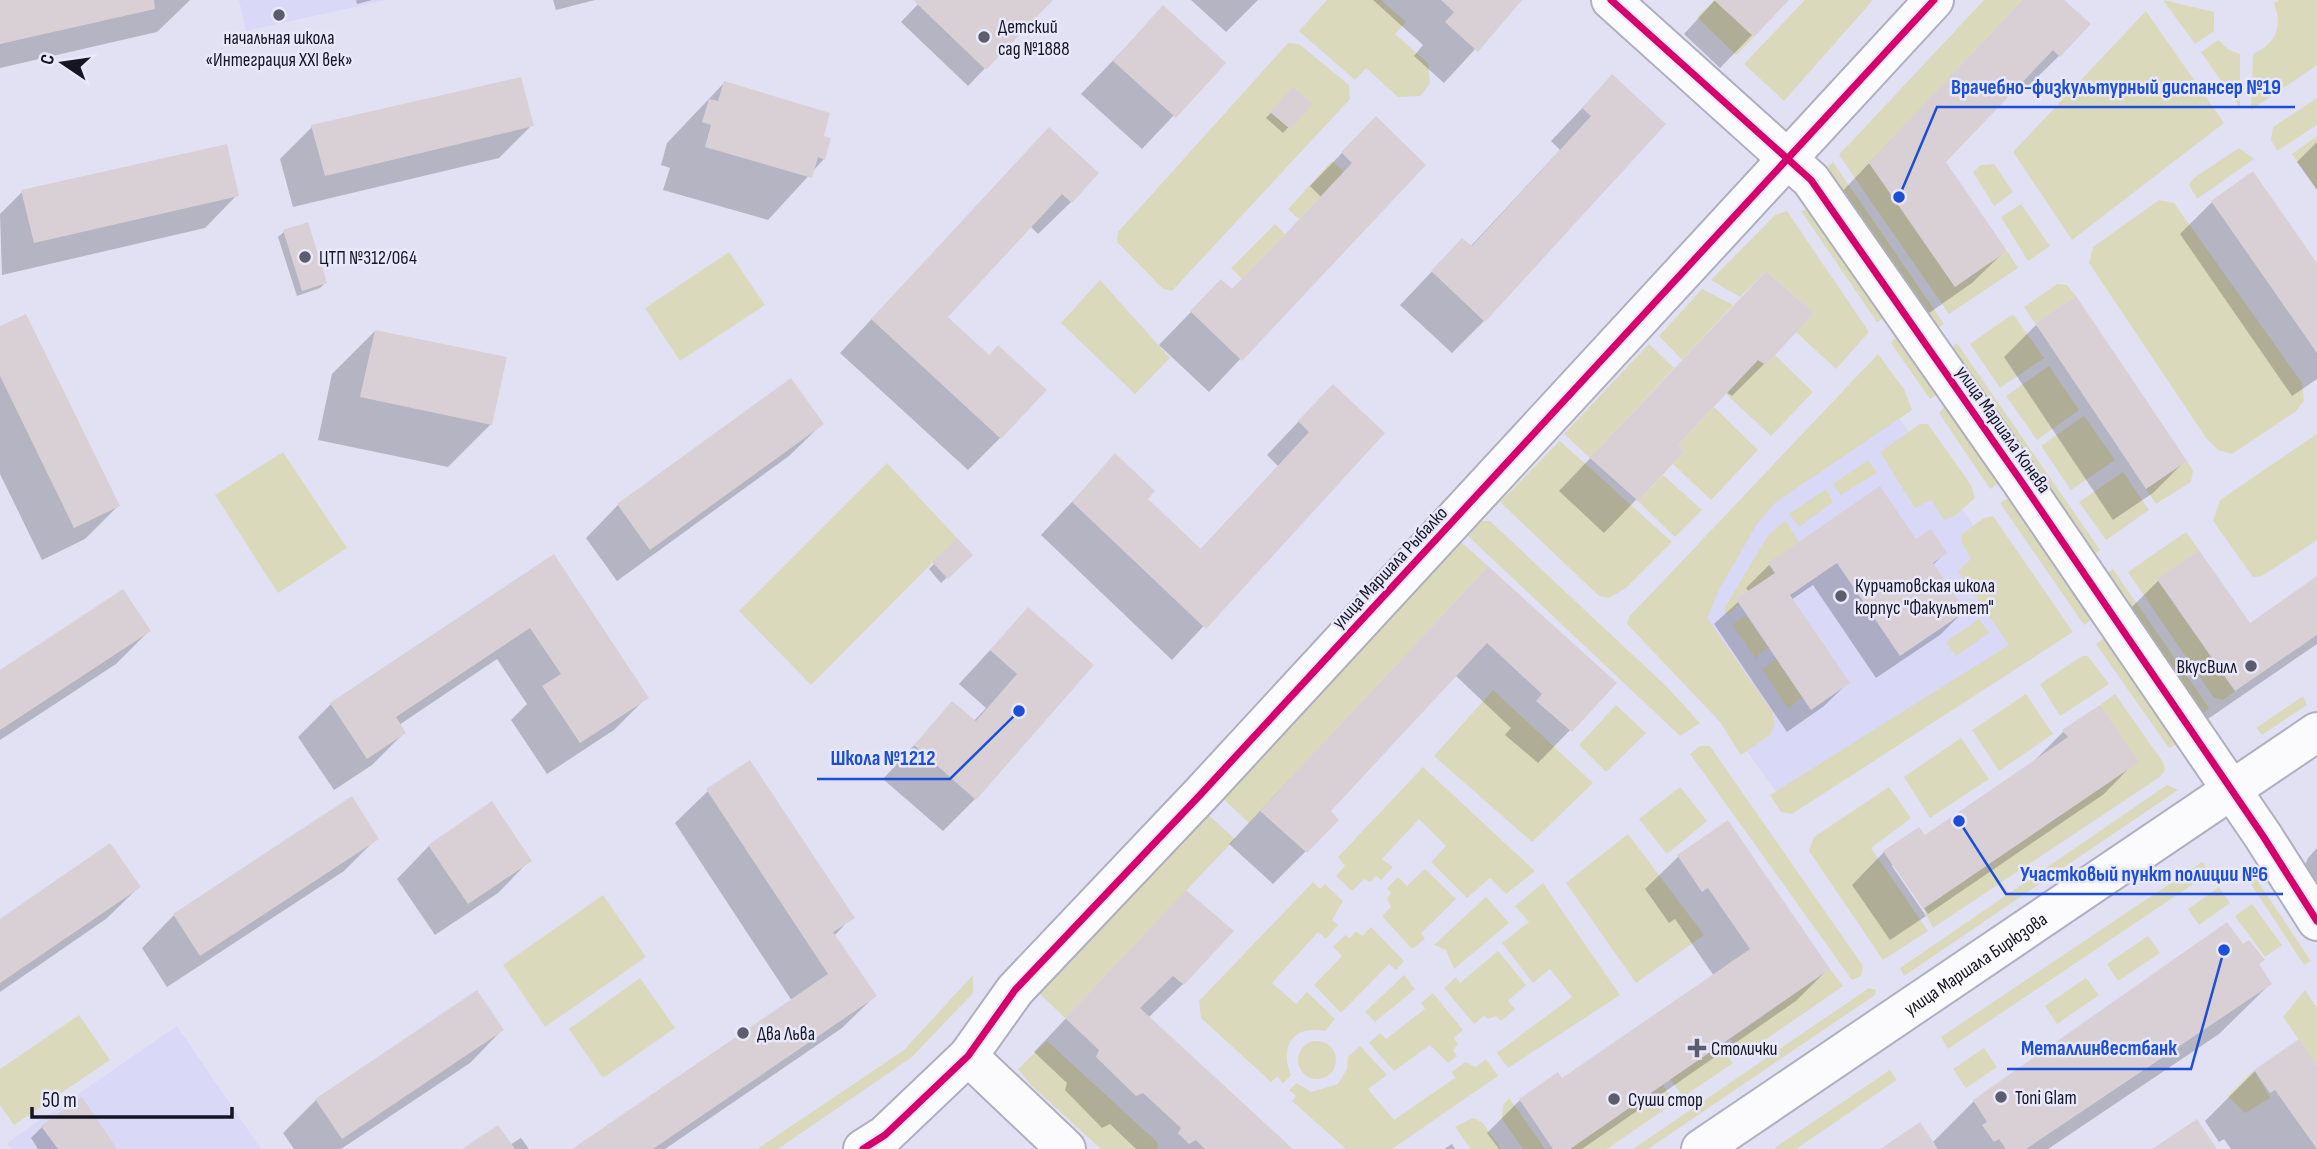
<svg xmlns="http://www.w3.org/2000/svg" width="2317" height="1149" font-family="'Sofia Sans Condensed',sans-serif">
  <rect width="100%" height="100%" fill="#e2e1f4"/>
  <g fill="#d9d8f7">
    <polygon points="239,0 386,0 246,31"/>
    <polygon points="1868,373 2049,634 1786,806 1724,719 1633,622"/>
    <polygon points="177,1026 261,1149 11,1149 7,1143"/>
  </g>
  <g fill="#dbd9bc">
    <polygon points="1327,0 1381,0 1406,22 1395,34 1428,63 1430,84 1420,96 1398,97 1366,68 1355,80 1299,31"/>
    <polygon points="1715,0 1754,37 1736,55 1697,17"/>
    <polygon points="1805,0 1873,0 1784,101 1744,64"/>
    <polygon points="1984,0 2022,0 1869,163 1955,287 2007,251 2018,268 1949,314 1839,155"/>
    <polygon points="2163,0 2214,12 2214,31 2195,44"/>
    <path d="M2279,0H2317V65L2251,110L2253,54C2276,43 2283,27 2274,3Z"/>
    <polygon points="2146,11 2224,123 2072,240 2013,152"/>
    <polygon points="2218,40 2229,50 2240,54 2240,108 2201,52"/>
    <polygon points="1288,43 1299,44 1349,85 1350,99 1172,291 1163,289 1117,242 1118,232"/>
    <polygon points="2317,98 2317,125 2277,151 2271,140 2273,127"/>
    <polygon points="2317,136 2317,189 2292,154"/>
    <polygon points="2239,148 2254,159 2197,199 2189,185 2194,178"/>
    <polygon points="1332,161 1344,172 1299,219 1288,209"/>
    <polygon points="1833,162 1944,324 1936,330 1835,183 1828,166"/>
    <polygon points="1994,164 2013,192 1994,206 1973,172 1981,165"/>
    <polygon points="2159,200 2174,203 2302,383 2304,401 2295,412 2232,454 2218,450 2206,438 2089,263 2093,247"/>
    <polygon points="2021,204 2050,246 2028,261 2001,217"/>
    <polygon points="1812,208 1883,310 1882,319 1877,322 1801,211"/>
    <polygon points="1787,211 1869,332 1836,369 1796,332 1814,313 1766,271 1740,297 1711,280 1775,215"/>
    <polygon points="1275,224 1285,234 1242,279 1231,268"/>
    <polygon points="729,252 765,305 680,361 645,308"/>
    <polygon points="1100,280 1170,358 1135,394 1061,323"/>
    <polygon points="2057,284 2067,285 2076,296 2035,323 2024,307"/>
    <polygon points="1702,289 1733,305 1682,360 1659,336"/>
    <polygon points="2013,314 2044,358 2000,388 1970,344"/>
    <polygon points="1899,333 1937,389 1936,395 1930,399 1891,343"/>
    <polygon points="1957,343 2100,550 2092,556 1949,349"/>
    <polygon points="1649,344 1674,368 1590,458 1564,434"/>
    <polygon points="1878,354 1904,389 1912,410 1776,502 1757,524 1720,588 1707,618 1772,711 1775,724 1770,735 1741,755 1720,722 1627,624 1629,617"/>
    <polygon points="1775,355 1813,392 1771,436 1726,394 1758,360 1766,365"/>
    <polygon points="2049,366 2079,410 2037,440 2006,396"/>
    <polygon points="1714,407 1758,450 1711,500 1673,464 1684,452 1678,445"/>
    <polygon points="1943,408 1951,408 2001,481 1990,489 1939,413"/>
    <polygon points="2084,416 2115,460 2071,490 2041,446"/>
    <polygon points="1920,424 1928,424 1971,485 1975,498 1956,515 1944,520 1931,500 1915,508 1880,452"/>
    <polygon points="2317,434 2317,540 2262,576 2253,577 2213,521 2220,500"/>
    <polygon points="1560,441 1672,542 1626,588 1609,598 1599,596 1500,502"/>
    <polygon points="283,452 347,548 278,593 215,495"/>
    <polygon points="1868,460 1877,473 1840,495 1833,484"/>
    <polygon points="2187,461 2193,471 2191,482 2156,504 2146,489"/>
    <polygon points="887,463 957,538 811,685 739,611"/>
    <polygon points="2123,472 2149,510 2106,540 2079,502"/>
    <polygon points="1663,475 1702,510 1675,537 1638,501"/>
    <polygon points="1826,489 1833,502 1799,527 1789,514"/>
    <polygon points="2006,499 2014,500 2095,617 2084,625 2000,503"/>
    <polygon points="1993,516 2073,632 1792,814 1781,812 1770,795 2009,645 1958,571 1971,559 1962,543 1962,534 1984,518"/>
    <polygon points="1785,520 1799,542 1769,564 1775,573 1736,599 1739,605 1728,615 1724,609 1767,537"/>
    <polygon points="1481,521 1490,521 1667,687 1700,723 1680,736 1468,536"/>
    <polygon points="2186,532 2199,550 2157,580 2235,691 2223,700 2214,698 2128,572"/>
    <polygon points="1461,542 1488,566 1249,823 1219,795"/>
    <polygon points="2113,569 2209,708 2201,716 2104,576"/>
    <polygon points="1746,615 1768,647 1755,658 1732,625"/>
    <polygon points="1979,619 1989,633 1956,656 1946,642"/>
    <polygon points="2108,635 2179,743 2169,748 2096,644"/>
    <polygon points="2082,656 2088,656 2109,684 2060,716 2040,684"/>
    <polygon points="1776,659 1802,697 1788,709 1762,669"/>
    <polygon points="1493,690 1593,783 1532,842 1434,756"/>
    <polygon points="2026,694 2053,734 1999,771 1972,730"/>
    <polygon points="2115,694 2163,762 2165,770 2160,777 1933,928 1923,909 2138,762 2100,705"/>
    <polygon points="2303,696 2307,705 2262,735 2256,728"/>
    <polygon points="1616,705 1646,733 1606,772 1579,745"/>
    <polygon points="1961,738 1989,779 1930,818 1904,777"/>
    <polygon points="1700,746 1710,746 1863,966 1861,976 1852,980 1690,754"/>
    <polygon points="1423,767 1535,871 1506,894 1490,878 1467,898 1431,862 1446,846 1419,819 1382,859 1393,867 1381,880 1376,876 1370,882 1364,879 1352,891 1336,876 1345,866 1338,857"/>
    <polygon points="2167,785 2178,790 1904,976 1900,968"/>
    <polygon points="1680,787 1707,821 1667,854 1639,819"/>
    <polygon points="1889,787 1911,818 1871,848 1928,931 1883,960 1809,851 1814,837"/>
    <polygon points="1205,812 1235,839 1065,1018 1036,990"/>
    <polygon points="1628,834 1704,935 1636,983 1566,883"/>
    <polygon points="2202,862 2211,872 1948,1049 1941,1037"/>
    <polygon points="2249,868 2311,961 2304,965 2243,872"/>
    <polygon points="1425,869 1456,899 1421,933 1425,939 1412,949 1382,916 1391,907 1387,899 1391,893 1387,888 1398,877 1407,886"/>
    <path d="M1313,882L1320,889L1325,884L1343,901L1332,920L1338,925L1326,939L1318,932L1272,983L1296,1004L1307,992L1335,1019L1325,1031C1293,1024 1279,1048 1291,1075L1283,1084L1277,1076L1271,1082L1201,1018L1199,1001Z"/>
    <polygon points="1543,883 1620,995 1508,1068 1497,1053 1572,997 1550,969 1533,983 1502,943 1529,922 1515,906"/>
    <polygon points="2219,887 2230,903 2199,925 2188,909"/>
    <polygon points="603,895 646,957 545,1027 503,965"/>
    <polygon points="1486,897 1509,923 1454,969 1446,950 1434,945"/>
    <polygon points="2252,904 2282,945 2265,957 2235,916"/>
    <polygon points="1371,927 1404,961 1396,970 1389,964 1341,1013 1314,985 1342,956 1333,947 1345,935 1350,938 1356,931 1362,936"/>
    <polygon points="2148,936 2160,953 2118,981 2107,964"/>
    <polygon points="1498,951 1526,985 1508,1001 1515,1009 1501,1021 1496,1016 1488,1019 1484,1016 1474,1024 1444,988 1456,977 1460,983"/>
    <polygon points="1830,969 1843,986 1742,1056 1730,1039"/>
    <polygon points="973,975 973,993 912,1057 778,1149 757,1149 904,1050"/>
    <polygon points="1404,975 1415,989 1375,1022 1365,1012"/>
    <polygon points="640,978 675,1028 603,1078 569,1029"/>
    <polygon points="2086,978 2099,995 2057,1024 2045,1006"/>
    <polygon points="1869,988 1876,990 1875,995 1648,1149 1633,1149"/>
    <polygon points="2305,990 2317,1008 2317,1065 2283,1017"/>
    <polygon points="1433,993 1463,1030 1454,1038 1458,1044 1453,1050 1457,1056 1448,1063 1430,1045 1394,1071 1369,1043 1380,1033 1386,1039 1425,1009 1421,1003"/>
    <polygon points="79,1015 110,1060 14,1125 0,1105 0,1069"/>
    <polygon points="1047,1041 1157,1142 1158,1149 1101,1149 1032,1086 1018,1069"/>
    <circle cx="1317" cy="1060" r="19"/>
    <polygon points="1360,1046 1387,1075 1368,1089 1394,1120 1455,1078 1452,1072 1465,1062 1476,1067 1486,1059 1498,1076 1392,1149 1346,1149 1292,1101 1296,1096 1289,1090 1297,1083 1311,1092 1338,1084 1347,1069 1348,1057"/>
    <polygon points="1719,1046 1733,1063 1683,1097 1670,1079"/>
    <polygon points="1984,1048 1997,1067 1966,1088 1953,1069"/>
    <polygon points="1890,1070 1897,1080 1796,1149 1773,1149"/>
    <polygon points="2254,1070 2270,1098 2245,1113 2228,1096"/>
    <polygon points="1663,1085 1674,1103 1607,1149 1570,1149"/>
    <polygon points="1509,1098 1545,1149 1523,1149 1502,1119 1503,1105"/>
    <polygon points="1473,1118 1482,1122 1501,1149 1471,1149 1455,1127"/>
  </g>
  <g fill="#0003">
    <polygon points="0,0 190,0 157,32 0,68"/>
    <polygon points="356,0 372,0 357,4"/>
    <polygon points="553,0 595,0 556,10"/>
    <polygon points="922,0 1050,0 968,86 901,22"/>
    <polygon points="1191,0 1258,0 1226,32"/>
    <polygon points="1373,0 1520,0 1444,83 1414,56 1423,45"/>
    <polygon points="1715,0 1786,0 1720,68 1684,34"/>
    <polygon points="2023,0 2061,0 2059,56 2026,88 2020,82 1944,161 2005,251 1972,283 1922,318 1838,196"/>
    <polygon points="1163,8 1223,63 1142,149 1081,94"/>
    <polygon points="1612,77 1484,321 1452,353 1400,305 1462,240 1470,247 1560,150 1551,141"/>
    <polygon points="724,83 822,138 824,159 768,220 663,190 670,168 661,165 667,143"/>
    <polygon points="1293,89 1310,104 1283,133 1266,118"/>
    <polygon points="532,125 499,158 293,207 280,159 312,127"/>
    <polygon points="1049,129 1071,202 1038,234 1030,226 946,317 1000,438 968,470 840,353"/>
    <polygon points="2317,142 2317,190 2297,162"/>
    <polygon points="1344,151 1424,165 1209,392 1159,345 1221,281 1232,291 1321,197 1310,186"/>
    <polygon points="22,192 237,195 205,228 2,275 0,214"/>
    <polygon points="2212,202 2317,266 2317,379 2292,396 2180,234"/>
    <polygon points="284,232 325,283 320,288 297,296 278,237"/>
    <polygon points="1766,273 1764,364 1732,396 1726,392 1676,445 1682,452 1604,533 1559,491"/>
    <polygon points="2036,325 2185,461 2153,493 2113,520 2004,357"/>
    <polygon points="0,328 118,506 85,539 42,560 0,474"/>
    <polygon points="375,331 491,424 448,467 318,440 332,374"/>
    <polygon points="1301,419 1383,433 1172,660 1041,535 1115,456 1145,499 1200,550 1278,466 1267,455"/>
    <polygon points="822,424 789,456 617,581 586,538 618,505"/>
    <polygon points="957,541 970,555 941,583 929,569"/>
    <polygon points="1945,553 1932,566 1964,611 1940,635 1876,678 1813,585 1791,600 1848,683 1824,706 1787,732 1714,624 1749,592 1746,588 1769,565"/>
    <polygon points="2199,553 2249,625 2317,579 2317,644 2202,723 2126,613 2158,581"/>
    <polygon points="553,557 646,698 614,730 547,774 511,720 527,704 497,659 399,725 404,733 372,765 334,790 298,737 331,704"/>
    <polygon points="1488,568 1615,684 1538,763 1505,735 1511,728 1455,675 1329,811 1337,820 1273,884 1229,844"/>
    <polygon points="1028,609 1092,665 975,799 943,831 883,779 953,703 973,722 986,708 959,684"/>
    <polygon points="149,631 116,664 0,740 0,672"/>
    <polygon points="2064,731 2136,761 2104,794 1928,914 1894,864 1892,866 1926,916 1890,940 1852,885 1884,852 1924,838 2031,764"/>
    <polygon points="708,791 852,917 834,936 875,996 842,1028 665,1149 579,1149 792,1001 675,823"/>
    <polygon points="1727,822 1828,969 1796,1001 1582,1149 1499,1149 1487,1133 1520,1100 1557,1074 1562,1081 1714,976 1675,919 1669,923 1645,889 1678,857"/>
    <polygon points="377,838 344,871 167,987 142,948 174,915"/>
    <polygon points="429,846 530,860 498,893 435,935 397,879"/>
    <polygon points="2317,848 2317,890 2303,869 2308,858"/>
    <polygon points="139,887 106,919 0,992 0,921"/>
    <polygon points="1186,892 1183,984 1148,1018 1291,1149 1136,1149 1110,1124 1102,1128 1065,1090 1067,1083 1034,1052"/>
    <polygon points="2226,924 2270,984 2219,1034 2048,1149 1883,1149 1932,1143 1974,1101"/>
    <polygon points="477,992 502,1030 470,1063 341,1149 294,1149 283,1133 316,1100"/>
    <polygon points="2317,1069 2317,1149 2231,1149 2224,1139 2219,1142 2205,1121 2255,1071"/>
    <polygon points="42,1127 115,1149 38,1149 31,1138"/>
    <polygon points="521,1138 529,1149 464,1149 510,1145"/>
    <polygon points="1452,1144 1455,1149 1444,1149"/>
  </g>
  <g fill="#d9d0d5">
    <polygon points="0,0 154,0 155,9 0,44"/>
    <polygon points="913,0 1053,0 986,70"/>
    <polygon points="1441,0 1522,0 1478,52 1445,22 1454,12"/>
    <polygon points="1714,0 1789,0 1754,37"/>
    <polygon points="2022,0 2064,0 2091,24 2060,57 2053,50 1946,162 2007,251 1955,287 1869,163"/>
    <polygon points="1163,5 1226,63 1176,118 1113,61"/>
    <polygon points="1612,74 1666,124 1485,322 1431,271 1462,238 1472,246 1591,116 1582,108"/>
    <polygon points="521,77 534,126 325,176 311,125"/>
    <polygon points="724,81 830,113 824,136 831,138 825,160 818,157 812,178 705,147 711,125 702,122 709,99 718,101"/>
    <polygon points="1293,87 1313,104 1290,129 1270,112"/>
    <polygon points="1376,116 1426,165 1242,361 1190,311 1221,279 1232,289 1292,227 1352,163 1341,152"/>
    <polygon points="1049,127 1099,173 1072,203 1062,194 948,317 989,355 998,345 1047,390 1001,439 871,319"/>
    <polygon points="227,144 239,196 34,243 21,190"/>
    <polygon points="2253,171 2317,263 2317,353 2211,201"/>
    <polygon points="308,222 327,283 302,291 283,230"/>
    <polygon points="1766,271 1814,313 1766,365 1758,360 1678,445 1684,452 1638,501 1590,458"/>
    <polygon points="2076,296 2187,461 2146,489 2035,323"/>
    <polygon points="26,314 120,506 74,528 0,376 0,326"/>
    <polygon points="375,330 507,357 492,425 360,397"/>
    <polygon points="791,378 824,424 650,550 617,504"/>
    <polygon points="1333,384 1385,433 1206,629 1072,502 1115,453 1155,491 1148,499 1201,549 1309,432 1298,421"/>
    <polygon points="1880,486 1916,539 1931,529 1947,553 1933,563 1966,611 1900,656 1837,563 1790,595 1850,683 1811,710 1736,599 1775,573 1768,563"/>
    <polygon points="957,538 973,555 948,579 932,562"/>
    <polygon points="2199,550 2250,623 2317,576 2317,635 2235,691 2157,579"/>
    <polygon points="554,554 649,698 580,743 542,686 561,674 530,628 396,717 406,733 367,759 330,703"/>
    <polygon points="1488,566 1617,683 1572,732 1536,701 1542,694 1487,643 1331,811 1339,820 1307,853 1260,811"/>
    <polygon points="123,589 151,631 0,730 0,670"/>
    <polygon points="1028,607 1094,665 976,800 914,745 952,701 976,721 1017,674 990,650"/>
    <polygon points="2100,705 2139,762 1923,909 1883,851 1919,827 1925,835 2068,737 2062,730"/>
    <polygon points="750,760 855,918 833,932 877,996 653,1149 572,1149 828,974 706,789"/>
    <polygon points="352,796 379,839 200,956 173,914"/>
    <polygon points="492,801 532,861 468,904 428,845"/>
    <polygon points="1728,820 1830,969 1570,1149 1553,1149 1519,1099 1558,1072 1562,1078 1750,949 1708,888 1702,892 1677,855"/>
    <polygon points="110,843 141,887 0,983 0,919"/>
    <polygon points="1186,890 1234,931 1184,985 1173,976 1140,1008 1293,1149 1205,1149 1196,1140 1189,1144 1178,1133 1181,1128 1143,1093 1136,1096 1096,1057 1099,1050 1065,1018"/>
    <polygon points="2227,922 2243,944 2249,940 2265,960 2259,964 2272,984 2026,1149 2006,1149 1999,1139 1994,1142 1982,1125 1987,1122 1973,1100"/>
    <polygon points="477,990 504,1030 342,1139 315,1099"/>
    <polygon points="2299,1039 2317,1065 2317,1149 2275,1090 2270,1093 2254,1070"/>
    <polygon points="82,1097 117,1149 58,1149 41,1126"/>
    <polygon points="2197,1119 2217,1149 2152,1149"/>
    <polygon points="1920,1122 1938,1149 1880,1149"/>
    <polygon points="498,1125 515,1149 462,1149"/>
  </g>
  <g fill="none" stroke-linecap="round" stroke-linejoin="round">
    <g stroke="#afafbf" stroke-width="42">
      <g id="secondary">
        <polyline points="1611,0 1811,180 2021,481 2263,836 2317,921"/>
        <polyline points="968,1056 1066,1149"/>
        <polyline points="863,1149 885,1135 968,1056 1015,990 1201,794 1934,0"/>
        <path id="s1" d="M1701,1149L2317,732"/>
      </g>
    </g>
    <use href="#secondary" stroke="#fbfafd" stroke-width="38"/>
    <g stroke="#e8e8fa" stroke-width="11">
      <g id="cycleway">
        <polyline points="1611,0 1811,180 2021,481 2263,836 2317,921"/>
        <polyline points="863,1149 885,1135 968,1056 1015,990 1201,794 1934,0"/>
      </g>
    </g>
    <use href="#cycleway" stroke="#d6006c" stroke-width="7"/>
  </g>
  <g fill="#5d5c6d" stroke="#e8e8fa" stroke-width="2.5">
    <circle cx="279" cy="15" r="7"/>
    <circle cx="984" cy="37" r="7"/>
    <circle cx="305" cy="257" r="7"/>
    <circle cx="1841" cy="596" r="7"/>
    <circle cx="2251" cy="666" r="7"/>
    <circle cx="743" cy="1033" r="7"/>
    <path d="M1693.5 1037.5h7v7h7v7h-7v7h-7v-7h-7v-7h7z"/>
    <circle cx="2001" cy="1097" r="7"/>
    <circle cx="1614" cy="1099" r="7"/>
  </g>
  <g text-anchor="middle" stroke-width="5" stroke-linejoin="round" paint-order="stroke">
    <g font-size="19" fill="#161524" stroke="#e8e8fa" text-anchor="start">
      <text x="998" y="33">Детский<tspan x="998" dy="22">сад №1888</tspan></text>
      <text x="279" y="44" text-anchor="middle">начальная школа<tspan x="279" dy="22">«Интеграция XXI век»</tspan></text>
      <text x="319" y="264">ЦТП №312/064</text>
      <text x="1855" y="592">Курчатовская школа<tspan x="1855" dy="22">корпус "Факультет"</tspan></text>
      <text x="2237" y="673" text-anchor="end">ВкусВилл</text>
      <text x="757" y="1040">Два Льва</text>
      <text x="1711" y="1055">Столички</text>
      <text x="2015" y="1104">Toni Glam</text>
      <text x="1628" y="1106">Суши стор</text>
    </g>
    <g font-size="19" fill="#161524" stroke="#e8e8fa">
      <text transform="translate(2004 429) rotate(55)" y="7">улица Маршала Конева</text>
      <text transform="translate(1389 567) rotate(-47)" y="7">улица Маршала Рыбалко</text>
      <text dy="7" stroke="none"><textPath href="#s1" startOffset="331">улица Маршала Бирюзова</textPath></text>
    </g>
  </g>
  <path fill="none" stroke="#1d4ed8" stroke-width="2.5" d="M1899 197L1937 107H2295M1019 711L950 779H817M1959 821L2006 894H2283M2224 950L2191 1069H2007"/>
  <g fill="#1d4ed8" stroke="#e8e8fa" stroke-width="2.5">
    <circle cx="1899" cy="197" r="7"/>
    <circle cx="1019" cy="711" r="7"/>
    <circle cx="1959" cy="821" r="7"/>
    <circle cx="2224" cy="950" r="7"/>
  </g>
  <g font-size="21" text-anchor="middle" font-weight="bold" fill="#1d4ed8" stroke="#e8e8fa" stroke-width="5" stroke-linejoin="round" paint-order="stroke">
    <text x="2116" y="94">Врачебно-физкультурный диспансер №19</text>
    <text x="883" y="765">Школа №1212</text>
    <text x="2144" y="881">Участковый пункт полиции №6</text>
    <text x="2099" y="1055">Металлинвестбанк</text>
  </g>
  <g transform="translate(63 63) rotate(283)" stroke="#e8e8fa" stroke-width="5" paint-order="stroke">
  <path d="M0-5L12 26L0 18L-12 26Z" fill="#161524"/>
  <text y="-10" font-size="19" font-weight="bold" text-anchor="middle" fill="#161524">С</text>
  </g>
  <path d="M32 1107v10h200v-10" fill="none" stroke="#161524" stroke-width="3.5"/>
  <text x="42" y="1107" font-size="21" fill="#161524" stroke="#e8e8fa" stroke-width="5" paint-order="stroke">50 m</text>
</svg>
